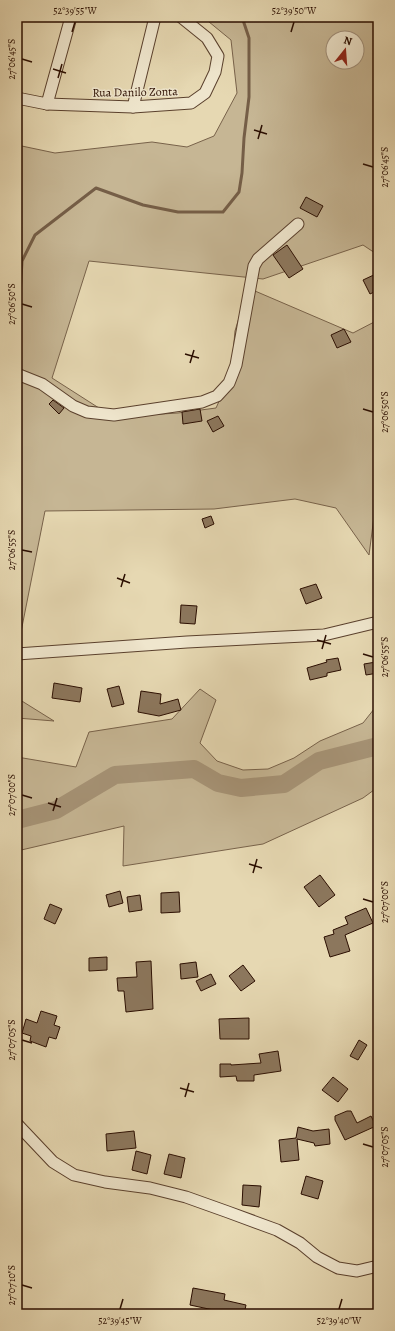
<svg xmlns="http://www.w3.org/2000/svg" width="395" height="1331" font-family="Alegreya,serif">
  <rect width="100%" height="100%" fill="#e6d8b2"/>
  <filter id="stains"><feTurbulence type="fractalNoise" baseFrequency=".005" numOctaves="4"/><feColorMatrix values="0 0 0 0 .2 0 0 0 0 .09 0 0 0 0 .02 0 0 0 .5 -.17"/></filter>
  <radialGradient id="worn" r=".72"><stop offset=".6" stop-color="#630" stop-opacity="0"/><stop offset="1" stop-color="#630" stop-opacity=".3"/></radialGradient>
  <g fill="#c6b694" stroke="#78624a" fill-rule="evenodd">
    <path d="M203,17H378V255L363,245L263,279L89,261L52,378L113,417L178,413L216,408L231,375L235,331L248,288L353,333L378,320V486L369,555L336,508L295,499L214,509L45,511L19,642H17V145L55,153L152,142L187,147L214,136L237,93L231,40ZM333,38H357V62H333Z"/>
    <polygon points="200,689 216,700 200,743 217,761 243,770 268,769 294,758 320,741 363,723 378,704 378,787 363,798 263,844 123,866 124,826 17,851 17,757 76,767 89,732 172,719"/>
    <polygon points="17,698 54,721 17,718"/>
  </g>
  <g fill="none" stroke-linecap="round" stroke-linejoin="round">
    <polyline stroke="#755e47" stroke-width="3" points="17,307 20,296 22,261 35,235 96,188 143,205 178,212 223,212 239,192 242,173 244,138 249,97 249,38 242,17"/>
    <polyline stroke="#a69376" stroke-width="18" points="17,820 56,810 115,775 194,769 218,783 241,788 284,784 319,761 378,746"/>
  </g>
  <g fill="#8c775d" stroke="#2b0e01">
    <polygon points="306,197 323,206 317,217 300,208"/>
    <polygon points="287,245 303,269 289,278 273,255"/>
    <polygon points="378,273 378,290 370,294 363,280"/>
    <polygon points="344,329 351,342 337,348 331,335"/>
    <polygon points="53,400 64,408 59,414 49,404"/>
    <polygon points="200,409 202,421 183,424 182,412"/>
    <polygon points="218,416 224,426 213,432 207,421"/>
    <polygon points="211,516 214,524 205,528 202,519"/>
    <polygon points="316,584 322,598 306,604 300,589"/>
    <polygon points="181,605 197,606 195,624 180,623"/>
    <polygon points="338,658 341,670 327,673 327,676 310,680 307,668 327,662 326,660"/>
    <polygon points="376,662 378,673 366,675 364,664"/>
    <polygon points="54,683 82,688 80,702 52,698"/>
    <polygon points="119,686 124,704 112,707 107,689"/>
    <polygon points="141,691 161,694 160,704 178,699 181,710 159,716 138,712"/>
    <polygon points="320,875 335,895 319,907 304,887"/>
    <polygon points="120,891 123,903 109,907 106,895"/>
    <polygon points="179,892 180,912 161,913 161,893"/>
    <polygon points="140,895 142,910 129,912 127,897"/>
    <polygon points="50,904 62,909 55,924 44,919"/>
    <polygon points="366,908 373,923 345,935 350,951 330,957 324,937 334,934 333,930 348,924 345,917"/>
    <polygon points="107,957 107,970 89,971 89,958"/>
    <polygon points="151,961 153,1009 126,1012 124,991 118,991 117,978 137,977 136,962"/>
    <polygon points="196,962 198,977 181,979 180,964"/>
    <polygon points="243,965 255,981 241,991 229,976"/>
    <polygon points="211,974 216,984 201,991 196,981"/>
    <polygon points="41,1011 57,1016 54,1025 60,1027 56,1039 49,1037 46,1047 30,1041 31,1036 22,1033 26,1019 37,1023"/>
    <polygon points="249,1018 249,1039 220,1039 219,1019"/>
    <polygon points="359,1040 367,1045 358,1060 350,1056"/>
    <polygon points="278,1051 281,1071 254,1075 254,1081 237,1081 236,1076 220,1077 220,1064 231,1064 231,1065 261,1063 259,1054"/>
    <polygon points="333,1077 348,1089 338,1102 322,1090"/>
    <polygon points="347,1111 351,1111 357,1123 371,1116 376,1126 345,1140 335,1120 335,1116"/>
    <polygon points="298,1127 313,1131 329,1129 330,1144 315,1146 314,1143 297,1139 299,1160 281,1162 279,1140 296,1138"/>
    <polygon points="134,1131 136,1148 107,1151 106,1134"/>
    <polygon points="136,1151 151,1155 147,1174 132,1170"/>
    <polygon points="169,1154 185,1158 181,1178 164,1174"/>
    <polygon points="306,1176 323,1181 318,1199 301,1194"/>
    <polygon points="243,1185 261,1186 259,1207 242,1205"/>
    <polygon points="193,1288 225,1294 224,1300 246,1305 244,1314 232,1314 190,1305"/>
  </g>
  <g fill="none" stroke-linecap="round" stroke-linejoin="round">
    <g stroke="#5a402d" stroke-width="13">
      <g id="street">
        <polyline points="17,98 47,104 133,107 191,103 205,93 215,72 218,56 207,38 181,17"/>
        <polyline points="47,104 71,17"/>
        <polyline points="133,107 155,17"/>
        <polyline points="17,374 42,384 73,406 87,412 114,415 202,402 217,396 229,383 236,365 254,266 258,259 298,224"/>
        <polyline points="17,654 187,642 324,635 378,622"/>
        <polyline points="17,1124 53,1162 74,1175 105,1182 150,1188 186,1197 228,1212 277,1230 300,1243 317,1257 338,1268 357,1271 378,1266"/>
      </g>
    </g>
    <use href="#street" stroke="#efe6cd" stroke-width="11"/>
  </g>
  <path fill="none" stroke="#2b0e01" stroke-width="1.5" d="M72,32L75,22M291,32L294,22M22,59L32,62M53,69L66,73M58,78L62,64M254,130L267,134M258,139L262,125M363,164L373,167M22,304L32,307M185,354L199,358M190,363L194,350M363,409L373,412M22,550L32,552M117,578L130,583M121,587L125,574M317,640L331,644M322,649L326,635M363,654L373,657M22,795L32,798M48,803L61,807M53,811L57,798M249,864L262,868M253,873L257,859M363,899L373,902M22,1040L32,1043M180,1088L194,1092M185,1097L189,1083M363,1144L373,1147M22,1285L32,1288M120,1309L123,1299M339,1309L342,1299"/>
  <g text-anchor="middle" stroke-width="3" stroke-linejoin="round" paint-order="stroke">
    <g font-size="12" fill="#2b0e01" stroke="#efe6cd">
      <text transform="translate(135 92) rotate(-1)" y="4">Rua Danilo Zonta</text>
    </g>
  </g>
  <rect width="395" height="1331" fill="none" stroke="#e6d8b2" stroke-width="44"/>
  <g transform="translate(345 50) rotate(17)"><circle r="19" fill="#efe6cd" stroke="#a1907b"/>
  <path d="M0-3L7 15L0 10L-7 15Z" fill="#8f2418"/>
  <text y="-6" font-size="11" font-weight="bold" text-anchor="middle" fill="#2b0e01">N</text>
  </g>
  <rect x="22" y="22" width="351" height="1287" fill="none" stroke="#2b0e01" stroke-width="1.5"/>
  <g font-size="10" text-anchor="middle" fill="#2b0e01">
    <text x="75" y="14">52°39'55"W</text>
    <text x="294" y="14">52°39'50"W</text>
    <text transform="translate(11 59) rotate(-90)" y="4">27°06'45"S</text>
    <text transform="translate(384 167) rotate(-90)" y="4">27°06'45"S</text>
    <text transform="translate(11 304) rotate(-90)" y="4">27°06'50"S</text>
    <text transform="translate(384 412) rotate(-90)" y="4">27°06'50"S</text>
    <text transform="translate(11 550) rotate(-90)" y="4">27°06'55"S</text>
    <text transform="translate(384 657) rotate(-90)" y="4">27°06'55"S</text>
    <text transform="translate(11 795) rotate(-90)" y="4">27°07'00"S</text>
    <text transform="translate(384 902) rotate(-90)" y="4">27°07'00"S</text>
    <text transform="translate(11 1040) rotate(-90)" y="4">27°07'05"S</text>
    <text transform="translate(384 1147) rotate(-90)" y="4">27°07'05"S</text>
    <text transform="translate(11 1285) rotate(-90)" y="4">27°07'10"S</text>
    <text x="120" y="1324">52°39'45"W</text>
    <text x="339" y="1324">52°39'40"W</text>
  </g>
  <rect width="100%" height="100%" filter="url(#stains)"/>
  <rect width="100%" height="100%" fill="url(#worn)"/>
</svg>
